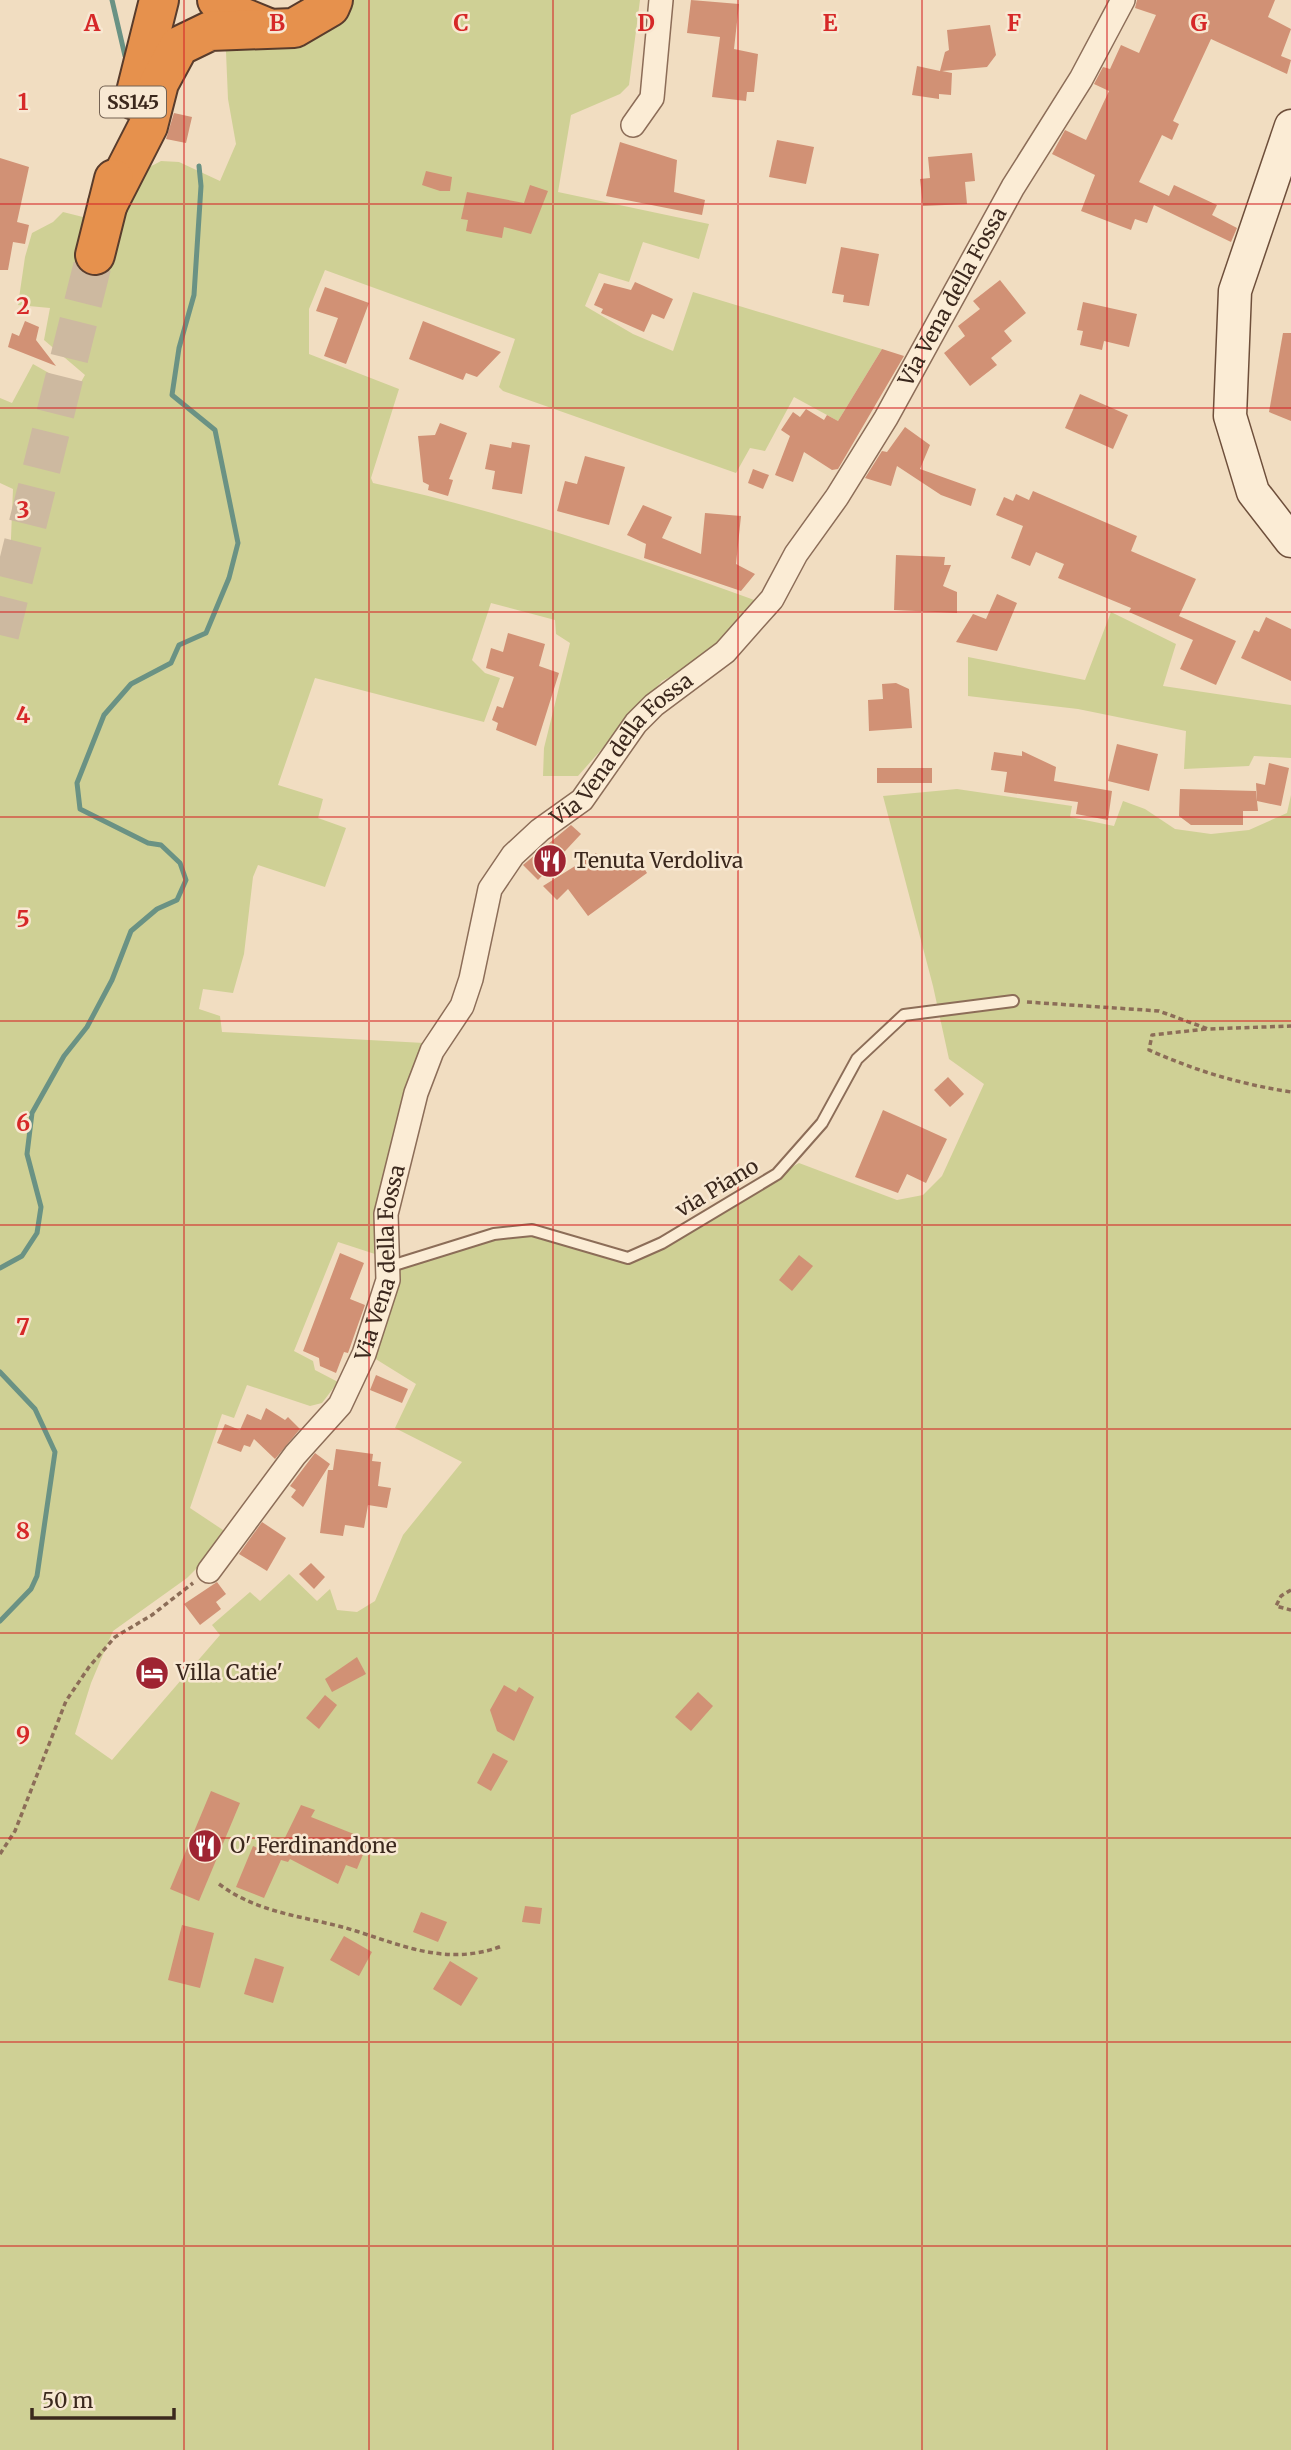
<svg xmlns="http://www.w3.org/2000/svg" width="1291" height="2450" font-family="Merriweather,serif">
  <rect width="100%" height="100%" fill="#f1ddc1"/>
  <g fill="#cfd095">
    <path d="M353,0H640L629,85L620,94L571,115L558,192L709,224L699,259L643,242L629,282L599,273L585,306L633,334L673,351L693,292L882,349L838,421L794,397L765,451L750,448L736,473L503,391L499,387L515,339L325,270L309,309V354L399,389L371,478L373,483C505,512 630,555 757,601L747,620L701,661L662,681L578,776H543L544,748L570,643L556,634L555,620L491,603L472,660L485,673L500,678L484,722L315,678L278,785L323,799L318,818L346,828L325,887L258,865L253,877L244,954L233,993L203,989L199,1009L220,1016L222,1032L424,1043L387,1186L378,1255L338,1242L294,1351L313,1361L315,1370L338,1382L322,1403L310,1406L247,1385L234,1418L222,1414L190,1508L226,1532L213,1552L187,1578L113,1631L91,1683L75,1734L112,1760L220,1635L212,1625L250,1592L260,1601L289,1574L317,1601L330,1589L337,1610L357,1612L375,1601L403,1535L462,1462L395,1428L416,1384L374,1358L388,1267L455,1245L532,1230L628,1258L799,1163L897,1200L923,1195L942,1176L984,1084L949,1059L933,986L883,796L957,789L1072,806L1070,817L1114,826L1123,801L1145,809L1175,829L1211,834L1249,830L1287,813L1291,795V2450H0V563L10,562L13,489L0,483V398L12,403L33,364L77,389L85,375L44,340L50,308L18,305L25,257L32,233L53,222L63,212L87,218L76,261L98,265L142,171L161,161L179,162L220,181L236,144L228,99L226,52L220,41L332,19Z"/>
    <polygon points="1111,612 1176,644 1163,686 1291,705 1291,758 1254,756 1249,766 1184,769 1186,731 1078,709 968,696 968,657 1085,680"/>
  </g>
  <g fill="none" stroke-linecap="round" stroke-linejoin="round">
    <g stroke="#6a9284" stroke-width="5">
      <polyline points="112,0 125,56"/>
      <polyline points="0,1268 22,1256 37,1233 41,1207 27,1154 32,1113 64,1056 87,1027 112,980 131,931 157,909 177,900 186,880 180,863 161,845 148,843 80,809 77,783 104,715 131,684 171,663 179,645 206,633 229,578 238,543 215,430 172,395 179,348 194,295 201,186 199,166"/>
      <polyline points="0,1372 35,1409 55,1452 37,1576 31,1589 0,1621"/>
    </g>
  </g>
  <g fill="#d19175">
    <polygon points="691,0 739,4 734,49 758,54 754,92 747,92 746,101 712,97 720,37 687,33"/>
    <polygon points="1137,0 1275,0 1268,17 1291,29 1281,56 1291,60 1287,74 1211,39 1173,121 1179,124 1172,140 1162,135 1139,182 1169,196 1174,185 1217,205 1212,215 1237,228 1231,242 1154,205 1147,223 1135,219 1131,230 1081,211 1095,175 1052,154 1065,130 1086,140 1109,91 1094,84 1103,67 1110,69 1121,45 1139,53 1156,15 1135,8"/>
    <polygon points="990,25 996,55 987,67 942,71 952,73 951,95 939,94 939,99 912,95 917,66 940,71 945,52 949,50 947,30"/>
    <polygon points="174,113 192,117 186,143 166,139"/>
    <polygon points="777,140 814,147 806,184 769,177"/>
    <polygon points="620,142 677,160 674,192 705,200 702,215 606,196"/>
    <polygon points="972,153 975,181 965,182 967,204 923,206 920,179 930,178 928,157"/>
    <polygon points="0,158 29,167 17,222 29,225 25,244 13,242 8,270 0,270"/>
    <polygon points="426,171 452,177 450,191 440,191 422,185"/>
    <polygon points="530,185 548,191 531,234 504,227 502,238 466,231 468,220 461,219 467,192 524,203"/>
    <polygon points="841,247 879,254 869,306 843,302 844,295 832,293"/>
    <polygon points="1000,280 1026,313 1004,331 1012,341 991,358 997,365 970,386 944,353 965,336 958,326 980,309 973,301"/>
    <polygon points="635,282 673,299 664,319 652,314 644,332 601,313 603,309 594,305 604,283 631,290"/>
    <polygon points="325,287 369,303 346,364 324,356 338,318 316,311"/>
    <polygon points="1083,302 1137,314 1129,347 1104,341 1102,350 1080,345 1083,331 1077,330"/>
    <polygon points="25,321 39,327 36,340 56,366 8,347 12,333 19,336"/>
    <polygon points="423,321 501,352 477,377 466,373 463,380 409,359"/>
    <polygon points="1283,333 1291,333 1291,421 1269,412"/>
    <polygon points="882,349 904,356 838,469 832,470 804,452 793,482 775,475 790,436 781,430 793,412 800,417 806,409 824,420 827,415 838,421"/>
    <polygon points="1080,394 1128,415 1113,449 1065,428"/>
    <polygon points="440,423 467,433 449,479 453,480 448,496 428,490 429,485 423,482 418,436 435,435"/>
    <polygon points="905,427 930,445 920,469 976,489 971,506 941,495 897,466 891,486 865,478 882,451 887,452"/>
    <polygon points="512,442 530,445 522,494 492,489 495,471 485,469 490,444 511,448"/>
    <polygon points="585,456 625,467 609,525 557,511 565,481 577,484"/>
    <polygon points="753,469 769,475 763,489 748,483"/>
    <polygon points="1033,491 1137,536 1131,551 1196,579 1179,616 1236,641 1216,685 1180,669 1193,640 1129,612 1131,608 1058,578 1064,564 1036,552 1030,566 1011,558 1023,526 996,515 1004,497 1013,501 1016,494 1029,500"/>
    <polygon points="643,505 672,517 662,538 701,554 705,513 741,516 736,564 755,574 741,591 644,558 646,544 627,535"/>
    <polygon points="896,555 945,557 944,565 951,565 943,586 957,592 957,613 894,610"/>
    <polygon points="997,594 1017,603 997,651 956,642 973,614 986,619"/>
    <polygon points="1266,617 1291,629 1291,681 1241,658 1254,630 1259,632"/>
    <polygon points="508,633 545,644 539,666 559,673 536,746 496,730 498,723 492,720 497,706 503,708 514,677 486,668 491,648 503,652"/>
    <polygon points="896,683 909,689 912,728 869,731 868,700 883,699 882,684"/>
    <polygon points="1117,744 1158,754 1149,791 1108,781"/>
    <polygon points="1022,751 1056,767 1054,781 1112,791 1108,820 1076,814 1078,802 1004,792 1007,772 991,770 994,752 1022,756"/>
    <polygon points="1269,763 1289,768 1281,806 1257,801 1256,783 1265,785"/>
    <rect x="877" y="768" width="55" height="15"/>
    <polygon points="1180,789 1256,791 1258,811 1243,811 1243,825 1191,825 1179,816"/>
    <polygon points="571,825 581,834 538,880 523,865"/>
    <polygon points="596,853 602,864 635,854 647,873 588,916 568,889 557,900 543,886"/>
    <polygon points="948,1077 964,1094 950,1107 934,1090"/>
    <polygon points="883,1110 947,1139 926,1183 907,1174 898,1193 855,1177"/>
    <polygon points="340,1253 364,1263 350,1299 365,1305 348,1353 344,1352 336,1373 320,1366 319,1358 303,1351"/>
    <polygon points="799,1255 813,1266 792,1291 779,1280"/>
    <polygon points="376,1375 408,1389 402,1403 370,1390"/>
    <polygon points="266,1408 285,1420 288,1417 300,1429 275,1459 254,1439 250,1447 244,1445 241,1452 217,1443 225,1424 240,1430 247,1414 261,1420"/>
    <polygon points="336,1449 373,1454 372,1461 381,1462 378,1486 391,1488 387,1508 368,1505 364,1528 345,1525 343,1536 320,1533 328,1470 333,1470"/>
    <polygon points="315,1453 330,1464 303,1507 291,1497 296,1490 290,1486"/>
    <polygon points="262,1522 286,1538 267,1571 239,1554"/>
    <polygon points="311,1563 325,1577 314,1589 299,1574"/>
    <polygon points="217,1582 226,1594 216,1602 221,1609 200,1625 184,1604"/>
    <polygon points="357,1657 366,1674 332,1692 325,1679"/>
    <polygon points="504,1685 516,1692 519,1687 534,1697 514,1741 497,1731 490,1710"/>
    <polygon points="698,1692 713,1706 691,1731 675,1717"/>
    <polygon points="325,1695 337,1705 319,1729 306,1718"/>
    <polygon points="493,1753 508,1761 491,1791 477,1783"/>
    <polygon points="211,1791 240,1803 199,1901 170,1889"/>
    <polygon points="301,1805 315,1810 311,1817 369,1840 357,1869 346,1865 338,1884 290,1859 288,1862 281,1860 264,1898 236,1887 253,1846 276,1856"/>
    <polygon points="525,1906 542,1908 540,1924 522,1922"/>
    <polygon points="421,1912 447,1922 438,1942 413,1932"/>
    <polygon points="182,1925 214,1933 200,1988 168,1980"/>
    <polygon points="344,1936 372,1952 359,1976 330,1960"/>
    <polygon points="255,1958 284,1967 273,2003 244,1994"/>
    <polygon points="450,1961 478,1978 461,2006 433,1989"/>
  </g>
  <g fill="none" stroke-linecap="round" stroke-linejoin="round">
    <polyline stroke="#cdb9a0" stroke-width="38" stroke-dasharray="38 19" stroke-linecap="butt" points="0,635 95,255"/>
    <g stroke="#8c6d58" stroke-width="14">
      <polyline id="lane" points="388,1267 494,1234 532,1230 628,1258 662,1243 777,1174 822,1123 857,1059 904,1015 1013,1001"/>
    </g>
    <g stroke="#8c6d58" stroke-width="26">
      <g id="street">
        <polyline points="633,125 652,98 661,0"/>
        <path id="s1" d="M209,1571L295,1455L340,1405L364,1354L388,1280L386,1214L416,1093L432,1051L462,1006L471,979L490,889L513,855L540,830L582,800L636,723L654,705L725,652L772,599L796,554L837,497L886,418L1013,187L1081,79L1123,0"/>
      </g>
    </g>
    <g stroke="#6e4f3b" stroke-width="35">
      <polyline id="secondary" points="1291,126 1235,291 1230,416 1253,492 1291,541"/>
    </g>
    <g stroke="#593c2c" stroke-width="42">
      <g id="highway">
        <polyline points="217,0 227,11 266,27"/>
        <polyline points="134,100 159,0"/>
        <polyline points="108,204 148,126 159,83 179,46 210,31 294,28 330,7 333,0"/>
        <polyline points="95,255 114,179"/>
      </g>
    </g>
    <g stroke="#8c6d58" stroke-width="3.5" stroke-dasharray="5 3.5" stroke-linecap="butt">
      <polyline points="1027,1002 1159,1011 1208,1029 1291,1026"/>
      <path d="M1206,1029L1152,1035L1149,1050C1196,1071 1240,1084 1291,1092"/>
      <polyline points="1291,1590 1281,1596 1276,1606 1291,1610"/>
      <polyline points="0,1854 15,1831 66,1701 89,1667 115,1637 152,1615 193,1583"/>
      <path d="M219,1884C260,1915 308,1916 356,1931C406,1947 449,1966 502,1946"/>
    </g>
    <use href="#lane" stroke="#fbecd5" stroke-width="10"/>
    <use href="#street" stroke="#fbecd5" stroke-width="23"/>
    <use href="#secondary" stroke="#fbecd5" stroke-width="32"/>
    <use href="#highway" stroke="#e6914d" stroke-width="38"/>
  </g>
  <path fill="none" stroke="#d62828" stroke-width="2" stroke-opacity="0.55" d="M184,0V2450M369,0V2450M553,0V2450M738,0V2450M922,0V2450M1107,0V2450M0,204H1291M0,408H1291M0,612H1291M0,817H1291M0,1021H1291M0,1225H1291M0,1429H1291M0,1633H1291M0,1838H1291M0,2042H1291M0,2246H1291"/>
  <defs>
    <g id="restaurant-disc" transform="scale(1.75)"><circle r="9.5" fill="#9f2432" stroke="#f8e8d2"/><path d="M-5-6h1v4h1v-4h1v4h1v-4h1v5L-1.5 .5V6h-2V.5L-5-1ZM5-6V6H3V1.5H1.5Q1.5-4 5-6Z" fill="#fff"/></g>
    <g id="hotel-disc" transform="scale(1.75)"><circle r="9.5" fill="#9f2432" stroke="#f8e8d2"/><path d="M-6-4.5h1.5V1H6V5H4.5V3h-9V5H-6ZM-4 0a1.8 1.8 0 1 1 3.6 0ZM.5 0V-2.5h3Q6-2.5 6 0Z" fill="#fff"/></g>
  </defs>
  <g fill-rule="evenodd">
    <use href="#restaurant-disc" x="550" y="861"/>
    <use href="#hotel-disc" x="152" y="1673"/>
    <use href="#restaurant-disc" x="205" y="1846"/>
  </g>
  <g text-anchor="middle" stroke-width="5" stroke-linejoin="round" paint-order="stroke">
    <rect fill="#f8e8d2" stroke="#746253" stroke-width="2" x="100" y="86.5" width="66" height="31" rx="5"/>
    <g font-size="19" font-weight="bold" fill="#3b281d">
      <text x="133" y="109">SS145</text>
    </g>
    <g font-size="21" fill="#3b281d" stroke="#f8e8d2">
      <text dy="7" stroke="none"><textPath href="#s1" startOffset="1517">Via Vena della Fossa</textPath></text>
      <text dy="7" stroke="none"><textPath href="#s1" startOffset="950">Via Vena della Fossa</textPath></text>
      <text transform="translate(717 1188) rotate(-31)" y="7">via Piano</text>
      <text dy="7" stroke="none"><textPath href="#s1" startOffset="362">Via Vena della Fossa</textPath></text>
    </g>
    <g font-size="21" fill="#3b281d" stroke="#f8e8d2" text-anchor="start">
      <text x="574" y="868">Tenuta Verdoliva</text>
      <text x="176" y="1680">Villa Catie'</text>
      <text x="230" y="1853">O' Ferdinandone</text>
    </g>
  </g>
  <g font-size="23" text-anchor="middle" font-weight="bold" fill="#d62828" stroke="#f8e8d2" stroke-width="5" stroke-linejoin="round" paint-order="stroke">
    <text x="92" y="31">A</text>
    <text x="277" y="31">B</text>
    <text x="461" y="31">C</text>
    <text x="646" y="31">D</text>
    <text x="830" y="31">E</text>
    <text x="1014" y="31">F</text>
    <text x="1199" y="31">G</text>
    <text x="23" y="110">1</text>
    <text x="23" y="314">2</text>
    <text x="23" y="518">3</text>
    <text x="23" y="723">4</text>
    <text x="23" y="927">5</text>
    <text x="23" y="1131">6</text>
    <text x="23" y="1335">7</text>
    <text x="23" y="1539">8</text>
    <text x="23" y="1743">9</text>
  </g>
  <path d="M32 2408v10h142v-10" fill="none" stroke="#3b281d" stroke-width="3.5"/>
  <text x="42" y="2408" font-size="21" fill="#3b281d" stroke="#f8e8d2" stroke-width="5" paint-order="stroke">50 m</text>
</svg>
